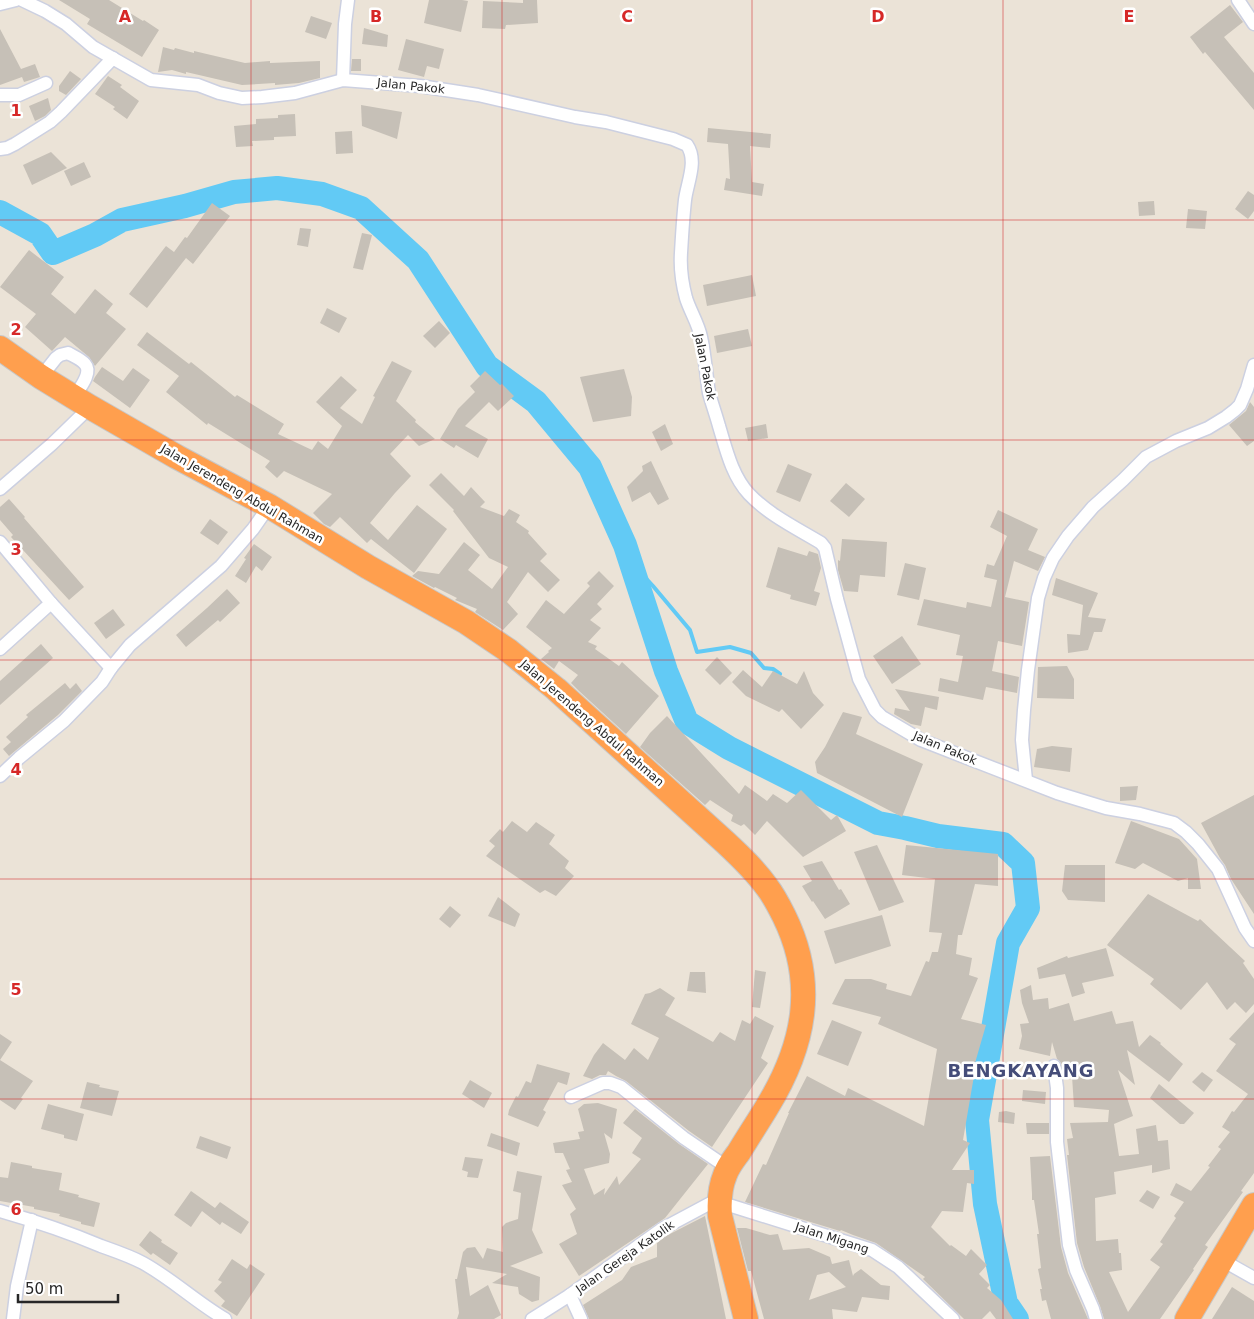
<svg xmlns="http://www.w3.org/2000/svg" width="1254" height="1319" font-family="'DejaVu Sans',sans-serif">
  <rect width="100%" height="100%" fill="#ebe3d7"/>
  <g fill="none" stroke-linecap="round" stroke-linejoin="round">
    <polyline stroke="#62caf5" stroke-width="4" points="630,561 653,586 690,630 697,652 730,647 751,653 764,668 773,669 780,674"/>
    <polyline stroke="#62caf5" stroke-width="24" points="0,212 40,234 53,253 95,235 122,220 185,206 234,192 277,188 322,194 361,208 418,260 487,366 536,402 590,467 625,545 666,671 687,722 729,748 878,823 905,828 938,836 1003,844 1023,863 1028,908 1008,943 977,1120 985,1204 1006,1303 1017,1319"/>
  </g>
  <g fill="#c6c0b7" fill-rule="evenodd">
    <polygon points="59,0 109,0 143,21 144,20 159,30 142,57 87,24 90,19"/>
    <polygon points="429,0 462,0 468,1 461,32 424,23"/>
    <polygon points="523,0 537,0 538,23 506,25 505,29 482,28 483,1 523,3"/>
    <polygon points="1230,5 1243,22 1224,37 1254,73 1254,110 1205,52 1203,54 1190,37"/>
    <polygon points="311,16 332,23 326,39 305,32"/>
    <polygon points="364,28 388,35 387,47 362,44"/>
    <polygon points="0,29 21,69 35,64 40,77 24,82 22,77 0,85"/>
    <polygon points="406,39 444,49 439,69 427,66 424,77 398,70"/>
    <polygon points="163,47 174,50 175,48 194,53 194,51 245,63 270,61 270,63 320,61 320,78 299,83 275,85 275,83 242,85 186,72 186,74 172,70 158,72"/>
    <polygon points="352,59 361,59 361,71 351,71"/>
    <polygon points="70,71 81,79 66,95 59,91 59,86"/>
    <polygon points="108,76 122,85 120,87 139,101 127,119 113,109 115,107 95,94"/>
    <polygon points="48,98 51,110 45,116 35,121 29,106"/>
    <polygon points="361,105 402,112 397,139 362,126"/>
    <polygon points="295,114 296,136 274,137 274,140 252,141 253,146 236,147 234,126 256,124 256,119 278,118 278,115"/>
    <polygon points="708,128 771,134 770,148 750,146 752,182 764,184 762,196 724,190 726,178 730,179 728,144 707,142"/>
    <polygon points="352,131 353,153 336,154 335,132"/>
    <polygon points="51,152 67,168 32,185 23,165"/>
    <polygon points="84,162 91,177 71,186 64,171"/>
    <polygon points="1248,191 1254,195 1254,211 1248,219 1235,209"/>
    <polygon points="1154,201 1155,215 1139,216 1138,202"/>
    <polygon points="212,203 230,216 193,264 186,258 147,308 129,294 166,246 174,252 185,237 187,238"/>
    <polygon points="1188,209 1207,211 1205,229 1186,228"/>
    <polygon points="300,228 311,229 308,247 297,245"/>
    <polygon points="362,233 372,235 363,270 353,268"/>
    <polygon points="29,250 64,277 51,294 75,314 95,289 113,304 106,313 126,329 95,366 89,357 65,337 52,351 25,327 36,314 0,287"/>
    <polygon points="752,275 756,296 707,306 703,285"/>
    <polygon points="327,308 347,318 339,333 320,323"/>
    <polygon points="439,321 450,333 435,348 423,336"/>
    <polygon points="748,329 752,346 717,353 714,336"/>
    <polygon points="147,332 189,364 191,362 235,397 237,395 284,424 278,434 312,450 318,441 328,449 342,426 316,402 341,376 357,390 340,408 362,424 375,397 373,396 392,361 412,371 396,401 416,420 415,422 435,439 419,446 408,435 390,454 411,476 395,493 370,523 388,540 417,505 447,529 414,573 371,539 367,543 340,517 330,527 324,524 313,513 332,494 284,471 277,478 265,467 270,461 208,423 207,425 166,392 179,376 137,345"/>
    <polygon points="102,367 123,381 133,368 150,380 130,408 93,381 95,377"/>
    <polygon points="624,369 632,397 631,416 593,422 580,377"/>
    <polygon points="485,371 500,385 502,384 514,396 498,411 489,402 465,426 488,439 478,458 456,445 454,448 440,439 458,409 475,392 470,386"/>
    <polygon points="1250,402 1254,407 1254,441 1247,446 1229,425 1246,411"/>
    <polygon points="665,424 673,444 661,451 652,432"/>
    <polygon points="766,424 768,438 748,441 745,428"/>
    <polygon points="651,461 669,499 658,505 650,492 632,502 627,487 643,471 642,466"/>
    <polygon points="788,464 812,474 800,502 776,492"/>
    <polygon points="441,473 464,496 471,487 485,502 480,507 504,516 509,509 520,515 516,522 529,531 528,533 547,554 540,561 560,580 548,592 528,572 507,602 518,614 503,630 475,612 477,609 455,600 457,598 435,587 434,588 412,576 418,571 439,574 464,542 480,555 468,570 492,589 508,567 489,558 453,511 454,510 429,485"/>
    <polygon points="846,483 865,499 849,517 830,501"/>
    <polygon points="9,499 25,517 24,518 84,587 69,600 11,537 13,535 0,520 0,507"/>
    <polygon points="998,510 1038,529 1028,550 1045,557 1038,571 1014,561 1005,597 1029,602 1022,646 998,641 992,671 1019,677 1017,693 986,687 983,700 938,691 940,678 958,682 963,656 956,655 960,635 917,625 924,599 966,608 967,602 991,607 997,580 984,577 987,564 994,566 1007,536 990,527"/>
    <polygon points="210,519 228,532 218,545 200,533"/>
    <polygon points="842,539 887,542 885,577 860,575 858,592 844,591 838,570 838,560 840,561"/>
    <polygon points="254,544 272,557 262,571 256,566 246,583 235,576 246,559 244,558"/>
    <polygon points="778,547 807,556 809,551 818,554 821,568 814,591 820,593 816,606 790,599 791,595 766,587"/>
    <polygon points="905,563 926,568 919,600 897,595"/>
    <polygon points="599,571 614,586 597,604 602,609 590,620 601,628 588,642 597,646 595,649 619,666 622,662 659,696 626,734 579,691 571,683 578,675 559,661 554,669 541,659 549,652 548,651 552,648 526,627 546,600 564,614 590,586 587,583"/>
    <polygon points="1056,578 1098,593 1088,617 1106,619 1102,632 1094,632 1088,650 1068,653 1067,634 1080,635 1083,605 1052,595"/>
    <polygon points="227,589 240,603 220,622 218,620 186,647 176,635 207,608"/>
    <polygon points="113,609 125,625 106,639 94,623"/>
    <polygon points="902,636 921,664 892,684 873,656"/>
    <polygon points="41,644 53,658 0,705 0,681"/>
    <polygon points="717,657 732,673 720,685 705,670"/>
    <polygon points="1067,666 1074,679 1074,699 1037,698 1038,667"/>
    <polygon points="743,670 762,687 773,671 797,684 804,671 813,693 824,705 801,729 782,709 779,712 746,696 732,682"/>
    <polygon points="65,683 70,689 76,683 82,691 58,715 9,756 3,749 11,742 6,737 28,717 26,715"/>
    <polygon points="895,689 939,697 937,710 925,707 921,726 911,724 894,714 895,708 910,711"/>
    <polygon points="843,712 862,717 856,734 923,764 902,817 817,773 815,762 825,747"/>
    <polygon points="667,716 739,794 745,785 767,801 773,794 787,803 801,790 831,820 837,815 846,831 803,857 767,821 755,835 744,824 741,826 731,821 733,815 710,800 705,805 640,747 650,733"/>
    <polygon points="1052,746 1072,748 1070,772 1034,767 1037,749"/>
    <polygon points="1138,786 1136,800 1120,801 1120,787"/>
    <polygon points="1254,795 1254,914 1231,879 1225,865 1220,858 1201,823"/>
    <polygon points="512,821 527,832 536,822 555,835 549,844 569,861 565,868 574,876 556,896 545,890 540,893 486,856 495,846 489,841 500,829 503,832"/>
    <polygon points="1131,821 1179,839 1197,859 1201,889 1188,889 1188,878 1178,881 1143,863 1135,869 1115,863"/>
    <polygon points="877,845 904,902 879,911 854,852"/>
    <polygon points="906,845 998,854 998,886 975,884 962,935 958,935 956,954 972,958 969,975 978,978 961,1019 986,1025 973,1070 975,1070 963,1140 970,1143 952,1170 974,1170 974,1184 967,1183 963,1212 942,1211 931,1227 950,1246 951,1245 966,1256 971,1249 987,1265 979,1274 990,1285 987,1288 1001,1300 1013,1319 996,1319 990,1311 982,1319 964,1319 923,1279 925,1277 876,1243 853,1235 841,1230 840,1231 745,1202 763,1164 766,1165 789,1113 788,1113 807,1076 845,1096 848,1088 924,1126 937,1049 878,1024 881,1017 832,1004 845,979 871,979 887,984 886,989 911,996 926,961 929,962 932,952 938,952 942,933 929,932 935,879 902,875"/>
    <polygon points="822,861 839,890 841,889 850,904 825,919 813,901 812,902 802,886 812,881 803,866"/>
    <polygon points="1065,865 1105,865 1105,902 1068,900 1062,891"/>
    <polygon points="1148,894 1198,921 1200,919 1245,961 1243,963 1254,979 1254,1004 1246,1013 1235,1002 1227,1010 1207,982 1181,1010 1150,984 1154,979 1107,945"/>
    <polygon points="498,897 520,914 515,927 488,916"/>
    <polygon points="450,906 461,915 450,928 439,919"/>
    <polygon points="882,915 891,946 835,964 824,931"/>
    <polygon points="1106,948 1114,976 1082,983 1085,993 1072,997 1065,974 1039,979 1037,968 1067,956 1068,958"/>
    <polygon points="755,970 766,972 760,1008 752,1007"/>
    <polygon points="690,972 705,972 706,993 687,991"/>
    <polygon points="1031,985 1033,1000 1048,998 1049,1009 1069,1003 1074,1021 1112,1011 1116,1024 1133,1021 1139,1047 1150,1035 1161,1043 1160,1044 1183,1064 1169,1082 1127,1050 1135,1085 1118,1070 1133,1116 1114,1124 1119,1156 1139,1154 1136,1129 1156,1125 1158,1141 1168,1140 1170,1169 1152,1173 1152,1165 1114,1172 1116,1194 1095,1198 1096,1241 1118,1239 1119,1253 1121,1253 1122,1270 1109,1272 1128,1312 1160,1267 1150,1260 1163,1244 1160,1242 1176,1218 1174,1216 1184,1202 1170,1195 1176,1183 1191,1191 1210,1167 1208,1166 1221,1149 1218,1147 1230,1132 1222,1127 1232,1111 1234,1112 1248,1094 1216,1071 1236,1044 1229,1039 1254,1012 1254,1173 1241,1191 1243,1192 1205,1245 1208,1247 1193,1269 1194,1270 1160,1319 1104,1319 1100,1306 1084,1267 1077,1243 1067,1155 1069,1155 1067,1139 1073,1138 1070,1123 1108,1122 1109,1110 1074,1107 1072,1076 1064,1078 1062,1064 1057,1059 1052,1042 1050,1056 1019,1049 1022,1036 1020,1024 1029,1023 1022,1003 1020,990"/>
    <polygon points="660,988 675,998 665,1015 713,1042 720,1032 735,1041 742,1020 750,1024 755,1016 774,1026 761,1058 768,1063 712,1147 689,1131 626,1081 616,1076 608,1071 606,1075 600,1075 592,1079 583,1076 594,1055 603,1043 625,1060 634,1048 648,1060 659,1038 631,1024 645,994 650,993"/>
    <polygon points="832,1020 862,1032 848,1066 817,1054"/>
    <polygon points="0,1034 12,1042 0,1060 33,1081 21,1098 23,1099 15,1110 0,1100"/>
    <polygon points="537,1064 570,1073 567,1085 558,1082 543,1110 546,1112 538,1127 508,1115 509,1110 516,1096 518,1097 526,1081 531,1083"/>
    <polygon points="1202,1072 1213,1080 1204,1092 1192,1082"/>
    <polygon points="470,1080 492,1093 484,1108 462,1094"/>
    <polygon points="87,1082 100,1085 99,1087 119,1091 112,1116 80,1108"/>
    <polygon points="1159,1084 1194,1113 1184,1124 1180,1124 1150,1098"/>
    <polygon points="1023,1090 1046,1092 1045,1104 1022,1101"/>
    <polygon points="598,1103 617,1109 612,1139 604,1133 610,1154 609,1163 584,1169 594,1195 605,1188 604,1195 617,1176 619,1185 641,1159 632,1153 642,1138 623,1123 635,1109 679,1144 708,1164 665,1218 579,1276 559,1244 577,1234 570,1214 576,1209 562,1185 572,1182 566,1170 570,1169 563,1153 555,1153 553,1143 580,1139 578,1132 584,1131 578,1109 584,1104"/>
    <polygon points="48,1104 84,1114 77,1141 64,1138 64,1135 41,1129"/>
    <polygon points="1006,1111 1015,1113 1014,1124 998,1122 999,1112"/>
    <polygon points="1026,1123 1049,1123 1049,1134 1027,1134"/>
    <polygon points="491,1133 520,1143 517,1156 487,1146"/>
    <polygon points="200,1136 231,1147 227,1159 196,1148"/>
    <polygon points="1050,1156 1061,1247 1068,1273 1088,1319 1051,1319 1046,1300 1042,1301 1040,1289 1042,1289 1038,1269 1041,1268 1037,1234 1039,1234 1034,1200 1032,1200 1032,1194 1030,1157"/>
    <polygon points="465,1157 483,1159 478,1178 467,1177 468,1172 462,1170"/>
    <polygon points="11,1162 32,1166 32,1168 62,1173 59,1190 79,1195 78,1197 100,1203 94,1227 81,1224 81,1222 59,1216 60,1214 34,1209 34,1207 0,1201 0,1177 8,1178"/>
    <polygon points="517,1171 542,1176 532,1230 543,1253 510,1266 540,1277 539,1300 532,1302 519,1294 518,1287 492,1283 507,1274 466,1267 470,1296 488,1285 501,1315 494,1319 457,1319 459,1313 455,1279 457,1279 463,1252 467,1248 475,1247 483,1259 487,1248 503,1252 502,1227 506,1223 518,1219 521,1193 513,1191"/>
    <polygon points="1147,1190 1160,1197 1153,1209 1139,1201"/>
    <polygon points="191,1191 215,1208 220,1202 249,1222 241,1234 222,1222 220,1225 202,1211 191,1227 174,1215"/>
    <polygon points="705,1216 726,1319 589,1319 583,1305 622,1280 631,1267 657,1257 657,1243 666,1236"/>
    <path d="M737,1228H746L770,1235L778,1234L783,1250L809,1248L830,1257L832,1264L849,1260L853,1276L854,1274L861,1269L881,1285L890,1286L889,1300L862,1297L857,1312L832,1309L833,1319H764L751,1271H748ZM829,1272L846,1287L809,1300L817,1275Z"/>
    <polygon points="150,1231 162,1240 161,1242 178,1253 170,1265 153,1253 151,1255 139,1245"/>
    <polygon points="232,1259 247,1269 250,1264 265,1274 237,1316 221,1306 225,1301 214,1291 222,1282 218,1280"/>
    <polygon points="1232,1287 1254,1301 1254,1319 1212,1319"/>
  </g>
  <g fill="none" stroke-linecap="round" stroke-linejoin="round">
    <g stroke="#ccd0e1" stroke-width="15">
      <g id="street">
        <path d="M22,0L45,11L66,24L93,47L151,80L198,85L219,93L242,98L262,97L295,93L343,80L420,86L478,95L575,117L606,122L673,139L687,145C698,161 687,183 685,200C683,218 682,236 681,253C680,268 682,283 686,298C690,311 698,323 701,337C705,355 706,374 709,393C712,404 716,415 719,426C726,449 732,476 749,494C769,515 796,528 821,543L825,548L837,599L859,679L875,710L882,717L921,740L1057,793L1106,808L1140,814L1174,823L1186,832L1198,844L1218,869L1245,928L1254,941"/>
        <polyline points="1238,0 1254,24"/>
        <polyline points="0,4 16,0"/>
        <polyline points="343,80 345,24 348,0"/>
        <polyline points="0,95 19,95 46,83"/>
        <polyline points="0,149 7,148 15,144 50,122 61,112 113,58"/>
        <path d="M41,377L56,358L60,355L68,353C73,356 81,359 85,364C93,373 79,389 74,397"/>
        <polyline points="0,489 52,444 90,407"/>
        <polyline points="0,542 51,603 111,668"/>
        <polyline points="0,649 51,603"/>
        <polyline points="0,776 19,758 64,721 102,682 111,668 130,645 221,566 253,529 269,506"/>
        <polyline points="1026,780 1022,740 1024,710 1028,670 1038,598 1044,578 1053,558 1068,536 1093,507 1123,480 1146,457 1176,441 1208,428 1226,417 1235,410 1240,405 1247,389 1254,365"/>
        <polyline points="1054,1066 1057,1088 1057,1142 1069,1245 1076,1270 1093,1309 1096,1319"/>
        <polyline points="571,1097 603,1083 610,1083 621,1087 684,1138 728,1168"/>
        <polyline points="719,1202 872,1250 898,1267 953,1319"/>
        <path d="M0,1211C35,1221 68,1232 101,1246C115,1251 130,1256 143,1263C172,1279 196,1302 225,1319"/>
        <polyline points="1222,1260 1254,1278"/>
        <polyline points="570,1295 581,1319"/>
        <polyline points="13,1319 17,1286 32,1220"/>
        <polyline points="532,1319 570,1295 662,1229 720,1198"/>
      </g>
    </g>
    <g stroke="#c7c7c7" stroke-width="26">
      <g id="highway">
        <path d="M0,348L41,377L90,407L177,457L269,506L368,567L466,622L509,651L556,689L725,842C740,856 755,870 767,887C774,896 779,906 784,916C817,983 805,1045 767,1107C758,1122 748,1137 739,1152C734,1159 728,1166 725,1175C720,1187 719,1202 720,1216L746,1319"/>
        <polyline points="1187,1319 1254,1205"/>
      </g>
    </g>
    <use href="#street" stroke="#fff" stroke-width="12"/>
    <use href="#highway" stroke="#ff9f4e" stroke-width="24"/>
  </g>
  <path fill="none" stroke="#d62828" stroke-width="1" stroke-opacity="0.55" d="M251,0V1319M502,0V1319M752,0V1319M1003,0V1319M0,220H1254M0,440H1254M0,660H1254M0,879H1254M0,1099H1254"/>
  <g text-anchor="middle" stroke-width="5" stroke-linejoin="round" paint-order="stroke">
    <g font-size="12" fill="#272727" stroke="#fff">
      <text transform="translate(411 86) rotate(6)" y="4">Jalan Pakok</text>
      <text transform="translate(705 367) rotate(79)" y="4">Jalan Pakok</text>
      <text transform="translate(242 494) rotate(30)" y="4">Jalan Jerendeng Abdul Rahman</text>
      <text transform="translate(592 723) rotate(41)" y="4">Jalan Jerendeng Abdul Rahman</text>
      <text transform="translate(945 748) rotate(23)" y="4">Jalan Pakok</text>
      <text transform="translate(832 1238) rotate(18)" y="4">Jalan Migang</text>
      <text transform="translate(625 1257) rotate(-35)" y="4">Jalan Gereja Katolik</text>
    </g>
    <g font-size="18" font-weight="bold" letter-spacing="1" fill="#454d79" stroke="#fff">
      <text x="1021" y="1077">BENGKAYANG</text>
    </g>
  </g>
  <g font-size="16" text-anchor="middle" font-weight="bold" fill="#d62828" stroke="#fff" stroke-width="5" stroke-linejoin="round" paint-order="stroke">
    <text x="125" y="22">A</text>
    <text x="376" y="22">B</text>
    <text x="627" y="22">C</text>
    <text x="878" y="22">D</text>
    <text x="1129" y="22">E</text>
    <text x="16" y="116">1</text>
    <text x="16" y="335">2</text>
    <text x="16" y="555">3</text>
    <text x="16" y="775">4</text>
    <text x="16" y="995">5</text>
    <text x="16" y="1215">6</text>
  </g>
  <path d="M18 1294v8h100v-8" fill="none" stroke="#272727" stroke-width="2.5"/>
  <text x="25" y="1294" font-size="15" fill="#272727" stroke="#ffffff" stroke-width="4" paint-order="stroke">50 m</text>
</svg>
